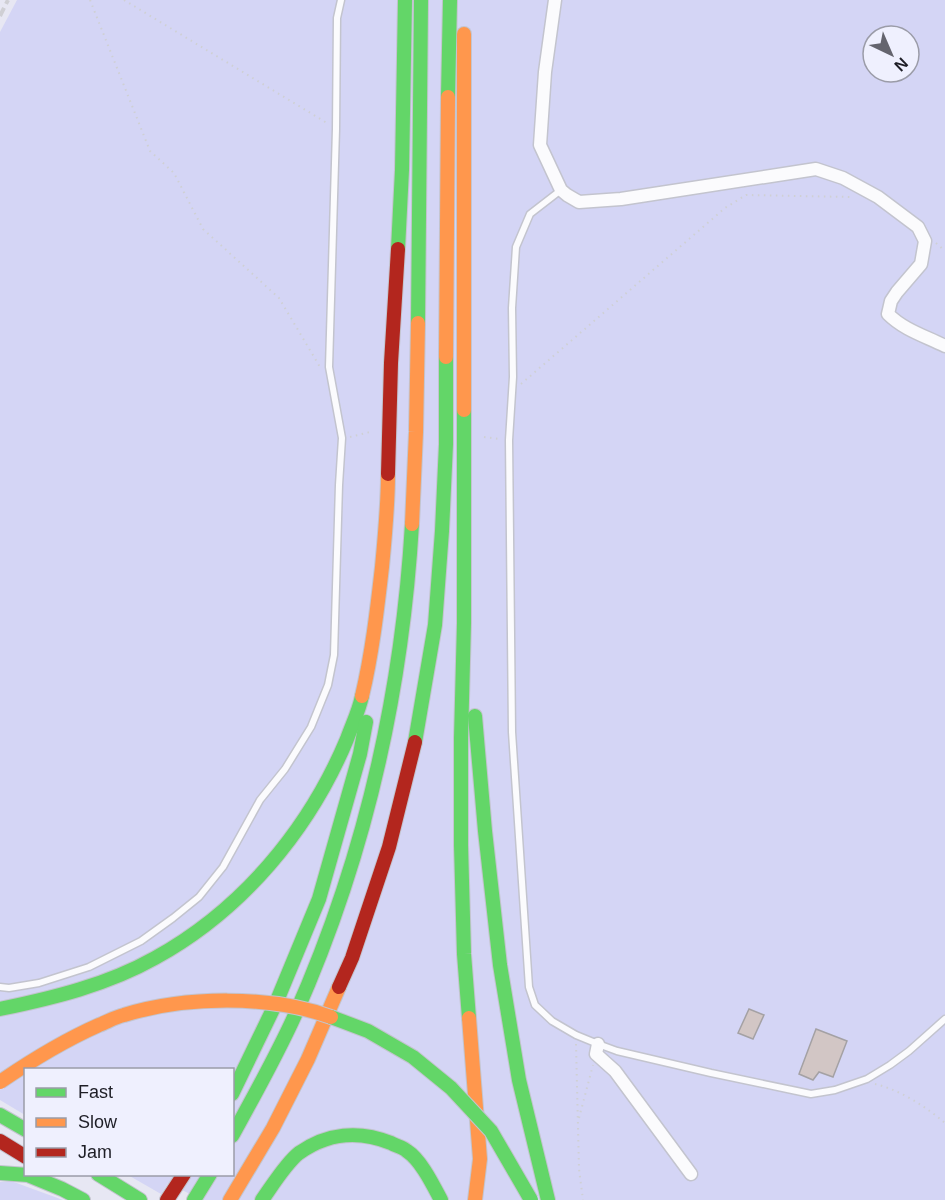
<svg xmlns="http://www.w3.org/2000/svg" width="945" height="1200" font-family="Helvetica,sans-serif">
  <rect width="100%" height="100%" fill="#e7e7f3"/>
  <g fill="#d4d5f5" fill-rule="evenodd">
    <path d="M17,0H945V1200H202L168,1183L161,1194L128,1175L232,1174V1070H26L25,1115L0,1100V32ZM873,36H909V72H873Z"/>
    <polygon points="11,1181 63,1200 0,1200 0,1182"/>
  </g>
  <g fill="#d2c6c5" stroke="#a4a1a4" stroke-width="1.5">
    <polygon points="749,1009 764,1015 753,1039 738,1033"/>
    <polygon points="816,1029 847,1041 833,1077 819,1072 813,1080 799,1074"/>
  </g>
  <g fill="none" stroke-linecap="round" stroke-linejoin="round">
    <g stroke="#c3c4ce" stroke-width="9">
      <g id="lane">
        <polyline points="561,190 530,214 516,247 512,308 513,377 509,440 512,732 529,987 535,1005 552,1021 576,1035 598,1044 617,1051 711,1073 811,1094 835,1090 867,1079 890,1065 909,1051 945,1019"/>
        <polyline points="0,987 9,988 39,983 89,967 141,941 173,918 199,897 223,867 260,800 285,769 311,727 328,685 334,655 339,485 342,438 329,367 336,129 337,18 341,0"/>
      </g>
    </g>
    <g stroke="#c3c4ce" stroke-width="15">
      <g id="street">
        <path d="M555,0L545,72L540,145L561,190L567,195L579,202L621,199L816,169L843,178L878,197L918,227L925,241L921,264L897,292L891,301L888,314C904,330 925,336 945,346"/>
        <polyline points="598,1044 596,1054 615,1071 691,1174"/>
      </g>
    </g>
    <g stroke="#c3c4ce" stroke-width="16">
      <g id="fast">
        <polyline points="448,97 450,0"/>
        <polyline points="398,249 402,170 405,0"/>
        <polyline points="418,323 421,0"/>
        <polyline points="464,410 464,623 461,738 461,845 464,954 469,1018"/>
        <polyline points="475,716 485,831 500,965 519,1080 548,1200"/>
        <polyline points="415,742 435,625 442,531 446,444 446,357"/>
        <path d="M0,1009C53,998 107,985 155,958C242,910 309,830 347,739C352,725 359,711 362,696"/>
        <polyline points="232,1094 276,1003 319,899 360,754 366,722"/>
        <polyline points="0,1115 26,1130"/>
        <path d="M232,1136C254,1096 276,1057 295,1015C364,860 402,694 412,524"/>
        <polyline points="0,1173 28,1175 62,1189 83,1200"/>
        <polyline points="98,1174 140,1200"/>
        <polyline points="194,1200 210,1174"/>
        <path d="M262,1200C272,1186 286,1163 299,1153C327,1133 359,1130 391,1143C396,1146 403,1147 407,1151C421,1160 433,1185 441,1200"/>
      </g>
    </g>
    <g stroke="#c3c4ce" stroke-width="16">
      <g id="slow">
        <polyline points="464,34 464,410"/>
        <polyline points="446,357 448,97"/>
        <polyline points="412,524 416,432 418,323"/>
        <path d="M362,696C372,654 377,611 382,567C385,536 388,505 388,474"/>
        <polyline points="469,1018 480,1159 475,1200"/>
        <polyline points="230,1200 273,1128 308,1059 339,987"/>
      </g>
    </g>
    <g stroke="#c3c4ce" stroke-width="16">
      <g id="jam">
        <polyline points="388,474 391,363 398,249"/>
        <polyline points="339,987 352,958 389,847 415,742"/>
        <polyline points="0,1141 26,1157"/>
        <polyline points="167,1200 184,1174"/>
      </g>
    </g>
    <g stroke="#cfd0d4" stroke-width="2" stroke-dasharray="1.5 4.5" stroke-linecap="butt">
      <polyline points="90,0 150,151 174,173 203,229 279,298 320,367"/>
      <polyline points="124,0 327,123"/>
      <polyline points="936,243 945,251"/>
      <polyline points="521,384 725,208 746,195 851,197"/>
      <polyline points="350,437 370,432"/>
      <polyline points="484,437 500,439"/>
      <polyline points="576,1044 579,1169 583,1200"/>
      <path d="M875,1084C900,1090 925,1106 945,1123"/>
      <polyline points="579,1118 593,1065"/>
    </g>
    <use href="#lane" stroke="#fbfbfd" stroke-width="6"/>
    <use href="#street" stroke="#fbfbfd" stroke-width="12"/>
    <use href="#fast" stroke="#63d668" stroke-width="14"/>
    <use href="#slow" stroke="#ff974d" stroke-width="14"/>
    <use href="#jam" stroke="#b3261e" stroke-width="14"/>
    <polyline stroke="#cfcfd4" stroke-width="4" stroke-dasharray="9 4.5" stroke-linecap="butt" points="0,16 8,0"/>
    <g stroke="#c3c4ce" stroke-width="16" stroke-linecap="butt">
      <polyline id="fast-bridge" points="331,1017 368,1031 413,1057 451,1088 491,1131 531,1200"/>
    </g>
    <g stroke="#c3c4ce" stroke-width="16" stroke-linecap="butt">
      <path id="slow-bridge" d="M0,1082C32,1060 63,1041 99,1025C107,1022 115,1017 124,1015C186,996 270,995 331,1017"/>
    </g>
    <use href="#fast-bridge" stroke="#63d668" stroke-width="14"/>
    <use href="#slow-bridge" stroke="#ff974d" stroke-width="14"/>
  </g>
  <rect x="24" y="1068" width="210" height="108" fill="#eff0fe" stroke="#9b9ca8" stroke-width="1.5"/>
  <rect x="36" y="1088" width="30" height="9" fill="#63d668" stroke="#9b9ca8" stroke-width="1.5"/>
  <text x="78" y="1098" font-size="18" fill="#1e1e26">Fast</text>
  <rect x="36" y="1118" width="30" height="9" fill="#ff974d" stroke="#9b9ca8" stroke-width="1.5"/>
  <text x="78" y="1128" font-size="18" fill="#1e1e26">Slow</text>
  <rect x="36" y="1148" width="30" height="9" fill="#b3261e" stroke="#9b9ca8" stroke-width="1.5"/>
  <text x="78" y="1158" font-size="18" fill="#1e1e26">Jam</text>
  <g transform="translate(891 54) rotate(136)"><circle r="28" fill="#eff0fe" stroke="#9b9ca8" stroke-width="1.5"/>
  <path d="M0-4.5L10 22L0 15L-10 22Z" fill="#64646e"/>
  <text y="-9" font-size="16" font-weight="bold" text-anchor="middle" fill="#1e1e26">N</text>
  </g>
</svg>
